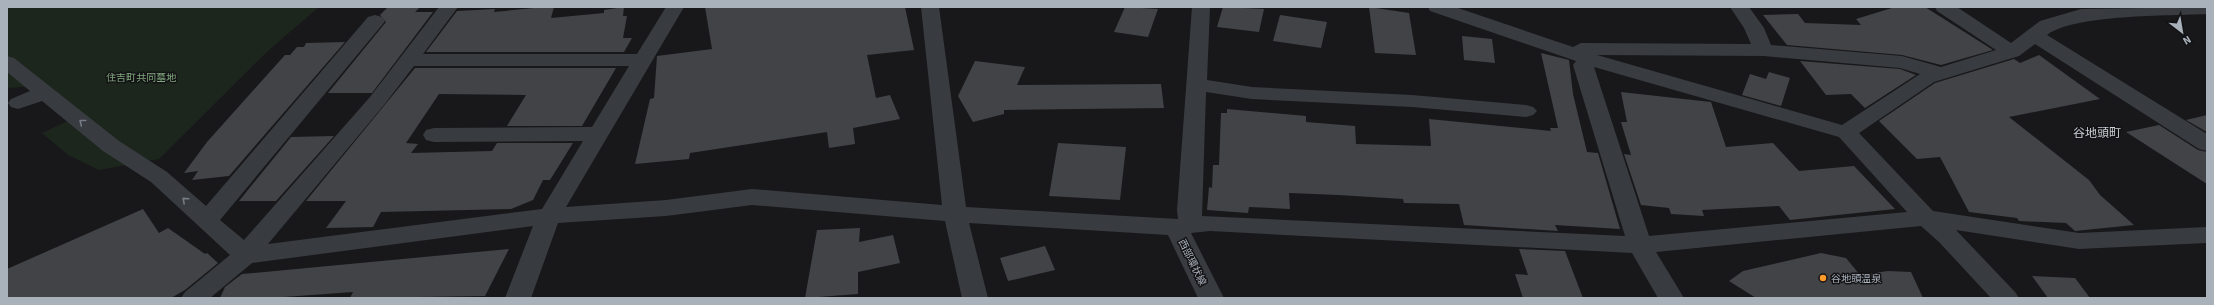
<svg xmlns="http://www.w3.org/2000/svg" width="2214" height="305" font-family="'Source Sans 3','Noto Sans JP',sans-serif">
  <rect width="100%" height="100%" fill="#18181a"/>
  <polygon fill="#1d261d" points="7,7 319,7 270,49 159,159 99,170 68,155 42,133 81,115 38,86 7,88"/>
  <g fill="#424347">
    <polygon points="388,7 420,7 415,12 433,12 372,93 328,93 386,22 380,15"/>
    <polygon points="544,7 554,7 551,18 604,13 604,10 624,7 623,16 627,16 623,38 632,38 624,52 426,52 457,11 495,9 494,12"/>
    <polygon points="705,7 905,7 914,50 867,55 876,98 890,95 900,119 853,128 855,144 829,148 827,132 690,153 689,159 635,164 650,99 654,98 657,56 712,49"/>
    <polygon points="1125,7 1158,9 1148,37 1114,32"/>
    <polygon points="1223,7 1264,9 1259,32 1217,27"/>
    <polygon points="1369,7 1409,13 1416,55 1375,53"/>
    <polygon points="1895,7 1925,7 1993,50 1941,65 1902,55 1787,45 1763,15 1798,14 1805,23 1861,25 1856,19"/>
    <polygon points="1280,15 1327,22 1321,48 1273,41"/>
    <polygon points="1462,36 1492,39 1495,63 1464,60"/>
    <polygon points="345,42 229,176 192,180 198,171 184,173 207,142 285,55 290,55 297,47 304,47 306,43"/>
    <polygon points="1541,53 1569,60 1573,94 1587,152 1598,153 1620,229 1555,225 1558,231 1464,225 1459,204 1404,203 1403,199 1338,195 1289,193 1290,209 1249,207 1248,213 1207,210 1209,187 1212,188 1213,165 1219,165 1221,113 1227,113 1227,109 1306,116 1306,122 1355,126 1356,144 1431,146 1429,119 1551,131 1550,128 1558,128"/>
    <polygon points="2039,55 2100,99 2009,117 2089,180 2100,195 2134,225 2075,231 2066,223 2019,221 2017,218 1969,212 1940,157 1917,159 1879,121 1935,83 2014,59 2020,63"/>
    <polygon points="975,61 1025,67 1017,85 1161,84 1164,108 1004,110 1004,114 973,122 958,96"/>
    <polygon points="1800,61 1900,69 1916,75 1865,108 1851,94 1826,95"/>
    <polygon points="415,68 616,68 582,126 507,126 526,95 439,94 406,143 418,144 411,153 492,151 497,143 573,143 550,180 543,180 533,200 511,209 381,212 373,227 326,228 346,201 306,201"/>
    <polygon points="1769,72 1790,78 1781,106 1742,95 1750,74 1766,79"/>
    <polygon points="1621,92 1711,102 1726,147 1773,143 1799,171 1854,166 1895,209 1790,220 1779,206 1702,210 1704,216 1671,214 1669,208 1641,205 1624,154 1631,155 1621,122 1627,122"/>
    <polygon points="2207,115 2207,132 2186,120"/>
    <polygon points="2159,125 2198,150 2207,152 2207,184 2126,132"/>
    <polygon points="334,136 276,201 239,201 291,137"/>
    <polygon points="1058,143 1126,147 1120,200 1049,196"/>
    <polygon points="143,209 159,233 168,228 205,254 207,253 218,263 185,290 171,298 7,298 7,269"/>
    <polygon points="860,228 859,242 893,235 900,263 858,272 858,294 805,298 817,230"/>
    <polygon points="1045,246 1055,270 1008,281 1000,258"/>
    <polygon points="509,249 485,296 350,298 353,292 270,298 220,298 225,287 242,274"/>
    <polygon points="1519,249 1565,251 1583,298 1523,298 1515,274 1528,275"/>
    <polygon points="1821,253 1846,258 1860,275 1888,271 1911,272 1923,298 1756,298 1729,281 1743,271"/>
    <polygon points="2032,276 2075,278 2090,298 2048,298"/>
  </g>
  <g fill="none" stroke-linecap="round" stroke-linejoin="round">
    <path fill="#383b40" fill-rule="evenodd" d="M439,7H458L423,54H637L666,7H684L566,207L666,200L752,189L942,205L921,7H939L966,207L1178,219L1177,210L1192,7H1210L1207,80L1252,87L1412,95L1526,105L1533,107L1537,111L1533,115L1526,117L1412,107L1252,99L1206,92L1202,216L1625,236L1573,65L1576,61L1430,11L1428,7H1455L1573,47L1581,43L1751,44L1744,28L1730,7H1749L1764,28L1771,45L1902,56L1941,67L1996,50L1937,11L1935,7H1957L2011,43L2040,21L2081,9L2207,7V14C2170,16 2074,14 2047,35L2207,134V151L2199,149L2035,44L2019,56L1934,82L1859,133L1933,211L2079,233L2207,227V243L2079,249L1956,230L2015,292L2019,298H1991L1939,242L1921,226L1656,252L1684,298H1658L1632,253L1210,231L1191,233L1224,298H1198L1168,235L969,223L988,298H962L945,221L752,205L666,216L558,223L531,298H505L533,226L252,263L210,298H181L185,292L230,255L151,182L103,151L42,101L18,109L11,107L8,103L11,99L30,91L7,72V56L14,58L119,141L167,172L206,206L368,17L375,15L382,17L385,21L382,25L220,220L244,240L370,97ZM1597,55L1764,56L1900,68L1920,74L1842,125ZM414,66H629L592,127L434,128L426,130L423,135L426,140L434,142L583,141L542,209L268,244L384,105ZM1594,67L1839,137L1907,212L1649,236Z"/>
  </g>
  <defs><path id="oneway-chevron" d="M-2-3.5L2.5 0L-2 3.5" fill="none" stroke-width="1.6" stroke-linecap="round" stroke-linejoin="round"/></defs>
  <g stroke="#767c84">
    <use href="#oneway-chevron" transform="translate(82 122) rotate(-141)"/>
    <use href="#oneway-chevron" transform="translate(185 200) rotate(-138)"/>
  </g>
  <circle fill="#ff9a2b" stroke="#131315" stroke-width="1.5" cx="1823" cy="278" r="4"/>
  <g text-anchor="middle" stroke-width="3" stroke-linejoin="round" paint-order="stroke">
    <g font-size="10" fill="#81a87e" stroke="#131315">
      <text x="141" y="81">住吉町共同墓地</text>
    </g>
    <g font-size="10" fill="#a9b1bb" stroke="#131315">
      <text transform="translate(1193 262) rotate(64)" y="4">西部環状線</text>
    </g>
    <g font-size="10" fill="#a9b1bb" stroke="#131315" text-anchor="start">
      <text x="1831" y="282">谷地頭温泉</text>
    </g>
    <g font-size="12" fill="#cacfd7" stroke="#131315">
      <text x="2097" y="137">谷地頭町</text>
    </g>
  </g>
  <rect width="2214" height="305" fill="none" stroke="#a9b1bb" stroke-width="16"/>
  <g transform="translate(2182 32) rotate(149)" stroke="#131315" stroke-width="3" paint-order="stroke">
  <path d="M0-3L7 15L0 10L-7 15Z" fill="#a9b1bb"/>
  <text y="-6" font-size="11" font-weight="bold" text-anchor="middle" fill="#a9b1bb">N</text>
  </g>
</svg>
